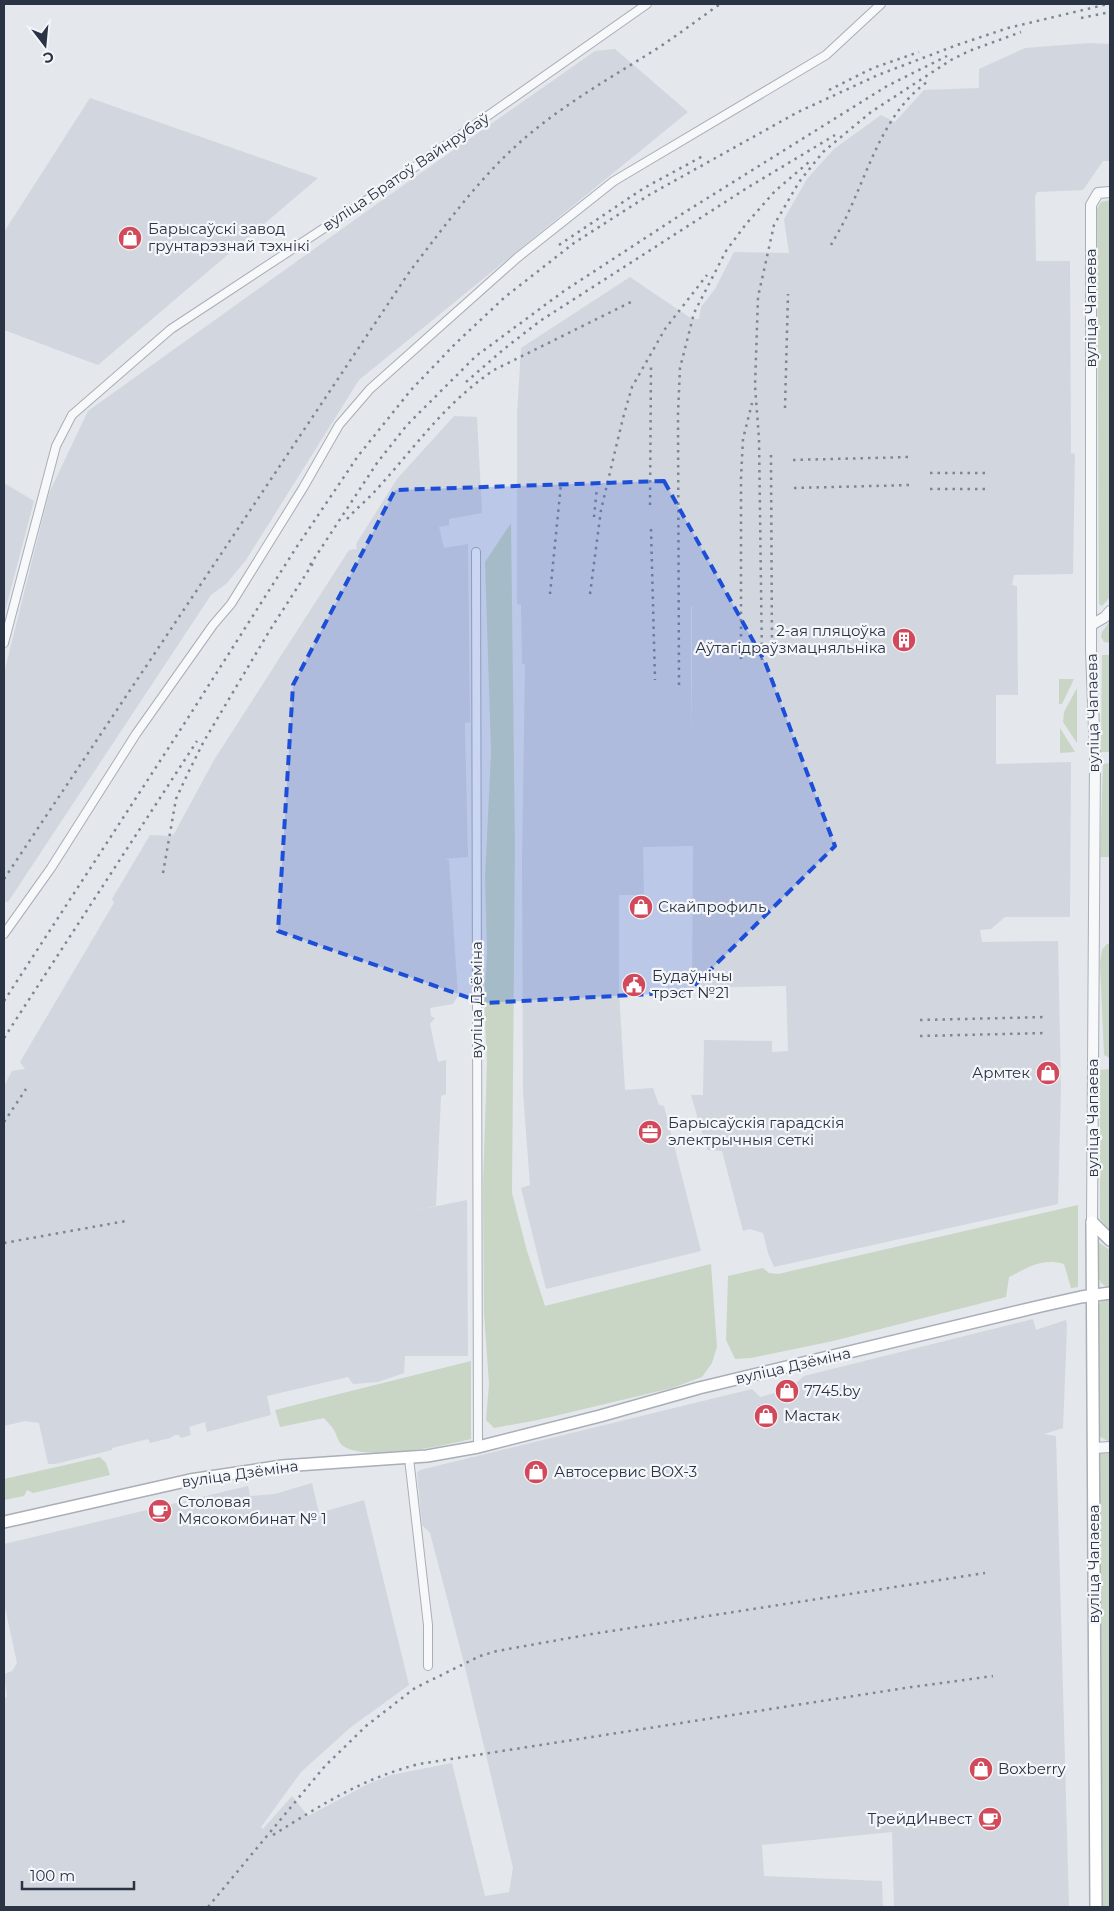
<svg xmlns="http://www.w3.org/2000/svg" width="1114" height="1911" font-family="Montserrat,sans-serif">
  <rect width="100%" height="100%" fill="#e4e7ec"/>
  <g fill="#d2d6de" fill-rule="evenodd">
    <path d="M1090,43L1110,44V161H1103L1083,190L1037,192L1035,197L1036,261H1070L1071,453L1075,454L1073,574L1014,575L1012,585L1017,586L1018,695H996V764L1071,762L1070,917H1005L991,929L980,930L982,942L1058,941L1061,1088L1058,1204L774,1267L768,1253L763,1233L750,1229L743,1231L722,1151L707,1150L691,1095H703L704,1040L772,1041V1052L788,1051L786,986L692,988L693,846L643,847L644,895H619V992L625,1090L653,1088L659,1105L664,1106L701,1251L546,1289L521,1188L530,1185L523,1092L522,860L525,664H522L521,605L517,604V415L521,348L630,277L692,319H699L701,307L715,289L734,252L789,253L784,219L807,179L834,149L881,115L895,122L924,90L979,88V69L1025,48ZM691,606H692V733L691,674Z"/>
    <polygon points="615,49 688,112 359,380 246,560 227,583 211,595 8,902 4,902 4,673 49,493 88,411 381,201 595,51"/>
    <polygon points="90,98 318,178 98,365 4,330 4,232"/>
    <polygon points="454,416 477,417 482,513 449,519 449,525 439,527 444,548 468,544 470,722 465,723 465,729 468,857 444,859 449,860 458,996 453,1004 430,1008 431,1016 435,1018 430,1024 438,1062 446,1060 446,1094 441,1096 436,1206 398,1214 467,1200 468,1356 405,1356 404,1373 378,1382 353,1384 348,1377 267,1396 271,1415 207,1432 205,1422 189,1427 191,1435 181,1438 179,1435 175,1435 170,1438 150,1443 148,1439 112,1448 112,1450 55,1464 48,1464 39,1423 25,1421 4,1426 4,1086 12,1071 25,1069 20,1062 114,903 112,899 150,835 170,836 174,834 214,760 349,550 357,549 356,544 397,479"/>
    <polygon points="4,483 34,501 4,615"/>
    <polygon points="1033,1319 1036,1330 1066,1320 1067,1326 1063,1428 1044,1434 1056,1436 1069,1907 894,1907 892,1832 762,1845 764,1876 882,1881 883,1907 4,1907 4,1698 7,1697 4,1674 12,1671 17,1663 4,1603 4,1544 248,1486 250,1496 275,1494 312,1483 319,1513 364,1500 409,1685 351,1727 301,1772 261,1827 263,1829 292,1796 308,1816 368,1784 391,1775 452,1763 485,1896 509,1892 513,1868 464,1663 430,1533 422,1525 417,1473 420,1470 752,1389 760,1397 789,1389 804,1376"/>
  </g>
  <g fill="#c9d6c5">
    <polygon points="1110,200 1110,597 1102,606 1099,604 1097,209 1101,202"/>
    <polygon points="511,523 515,846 512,1193 527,1251 545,1306 711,1264 717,1347 712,1363 702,1377 672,1388 538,1420 494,1428 486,1420 489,1384 484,1313 483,1185 487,1063 484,999 487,953 485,877 491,753 485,562"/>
    <polygon points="1110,621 1110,643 1104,642 1101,637 1102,632"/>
    <polygon points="1102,655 1110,655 1110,752 1101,752"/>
    <polygon points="1059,679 1074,679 1062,704 1059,704"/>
    <polygon points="1077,688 1077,743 1063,722 1064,712"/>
    <polygon points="1060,728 1075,752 1060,753"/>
    <polygon points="1110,763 1110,857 1100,857 1103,764"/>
    <polygon points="1107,944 1110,944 1110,1058 1104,1055 1100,963 1102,950"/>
    <polygon points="1110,1069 1110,1231 1100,1219 1100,1070"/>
    <path d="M1078,1205V1287L1071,1288L1064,1264C1042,1258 1029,1267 1009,1277L1006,1297L833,1341L751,1358L735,1359L726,1340L728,1276L763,1268L769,1273L778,1274Z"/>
    <path d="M1098,1242L1110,1250V1288C1092,1284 1097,1258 1097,1243Z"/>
    <polygon points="1110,1299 1110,1442 1109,1442 1099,1436 1097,1430 1098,1307 1101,1301"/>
    <path d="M471,1361V1439C443,1446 367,1462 343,1446C338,1442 337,1435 334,1430C331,1425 327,1422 324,1418L280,1427L275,1410Z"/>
    <polygon points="1110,1450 1110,1907 1099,1907 1098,1457 1101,1452"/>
    <polygon points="100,1457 106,1463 110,1475 33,1493 27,1490 24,1496 4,1500 4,1479"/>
  </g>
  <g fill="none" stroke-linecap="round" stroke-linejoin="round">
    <g stroke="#a9aeb7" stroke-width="10">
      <g id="minor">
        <polyline points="476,552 478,1447"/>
        <polyline points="4,643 56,446 72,415 171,329 382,190 647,4"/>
        <polyline points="4,934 51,868 136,734 213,625 231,604 303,488 339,425 370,389 517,258 614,181 826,55 881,4"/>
        <polyline points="409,1458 428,1625 428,1666"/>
      </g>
    </g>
    <g stroke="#a9aeb7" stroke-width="12">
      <g id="tertiary">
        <polyline points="1093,624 1105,617 1110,611"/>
        <polyline points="1092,1222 1095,757 1091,650 1091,205 1098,193 1110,192"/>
        <polyline points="1094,1448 1110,1447"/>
      </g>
    </g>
    <g stroke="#a9aeb7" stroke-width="14">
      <g id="secondary">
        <polyline points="1092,1222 1096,1907"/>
        <polyline points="1092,1222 1110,1240"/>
        <polyline points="4,1522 190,1480 282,1466 427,1456 478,1447 600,1416 699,1388 1041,1306 1081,1297 1110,1293"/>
      </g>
    </g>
    <use href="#minor" stroke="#f7f8fa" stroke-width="8"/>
    <use href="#tertiary" stroke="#f7f8fa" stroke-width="10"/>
    <use href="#secondary" stroke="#fff" stroke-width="11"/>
    <g stroke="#7d8696" stroke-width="2.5" stroke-dasharray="2.5 5" stroke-linecap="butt">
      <polyline points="1081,18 1110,12"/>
      <polyline points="829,90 873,68 919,52"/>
      <polyline points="559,245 644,188 703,156"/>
      <path d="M831,245C837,234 844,223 849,211C870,166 885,112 927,82"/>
      <polyline points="466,382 504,349 540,321 747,188 835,135"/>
      <polyline points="785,408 788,294"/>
      <polyline points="771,455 772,654"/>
      <polyline points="793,460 910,457"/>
      <polyline points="930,473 986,473"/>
      <polyline points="794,488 911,485"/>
      <polyline points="930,489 986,489"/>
      <polyline points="650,505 651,365"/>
      <polyline points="594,517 597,487"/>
      <path d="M347,519C357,508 368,499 377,489C417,445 444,404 494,370L631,302"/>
      <polyline points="651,529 655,680"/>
      <polyline points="310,565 377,463 407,425 476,356 564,291 682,214 887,86 947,56"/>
      <polyline points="550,594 561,484"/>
      <polyline points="590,594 601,510 623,418 632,387 665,329 707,275"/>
      <polyline points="741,659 741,478 743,439 752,403"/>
      <polyline points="762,660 759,439 755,386 758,297 774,225 799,182 823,152 871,112 951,60 969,51 1021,32"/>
      <polyline points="679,685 678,414 680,368 694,313 726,251 746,224 775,191 809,162"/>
      <polyline points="163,873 176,799 188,773 204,741 270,630 315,560"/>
      <path d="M4,879L410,271C448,222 484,171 532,132C571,100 615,75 658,48C679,34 699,19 720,4"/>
      <polyline points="4,1001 186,721 296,548 358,456 411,390 455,344 505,297 574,243 649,195 798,112 878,75 957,45 1008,28 1108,4"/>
      <polyline points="920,1020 1047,1017"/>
      <polyline points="920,1036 1047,1033"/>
      <polyline points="4,1038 197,741"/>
      <polyline points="4,1122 26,1089"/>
      <polyline points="4,1243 126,1221"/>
      <path d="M273,1835C323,1804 361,1779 419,1764L905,1688L993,1676"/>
      <polyline points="208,1907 325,1766 366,1726 415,1688 480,1656 497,1651 592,1634 985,1573"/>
    </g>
  </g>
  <path fill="#1d4ed8" fill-opacity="0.2" stroke="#1d4ed8" stroke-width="4" stroke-dasharray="10 6" stroke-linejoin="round" d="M664,481L765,662L835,846L688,992L484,1003L278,931L293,685L395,490Z"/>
  <defs>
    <g id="shop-disc" transform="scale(1.25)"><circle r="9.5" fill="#d1495b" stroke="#f4f6f9"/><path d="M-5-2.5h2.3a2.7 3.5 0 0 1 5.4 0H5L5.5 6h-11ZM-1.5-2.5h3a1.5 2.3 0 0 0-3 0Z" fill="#fff"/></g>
    <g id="building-disc" transform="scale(1.25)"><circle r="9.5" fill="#d1495b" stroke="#f4f6f9"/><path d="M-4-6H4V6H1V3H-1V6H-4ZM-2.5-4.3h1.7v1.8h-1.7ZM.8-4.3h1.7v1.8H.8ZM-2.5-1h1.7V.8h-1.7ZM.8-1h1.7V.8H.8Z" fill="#fff"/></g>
    <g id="civic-disc" transform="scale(1.25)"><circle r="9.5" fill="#d1495b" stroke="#f4f6f9"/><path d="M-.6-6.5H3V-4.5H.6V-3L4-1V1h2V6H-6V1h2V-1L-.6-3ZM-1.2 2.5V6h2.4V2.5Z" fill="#fff"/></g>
    <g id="office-disc" transform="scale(1.25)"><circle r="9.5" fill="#d1495b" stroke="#f4f6f9"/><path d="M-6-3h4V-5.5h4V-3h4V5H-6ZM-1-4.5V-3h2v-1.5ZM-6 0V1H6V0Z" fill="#fff"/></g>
    <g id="cafe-disc" transform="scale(1.25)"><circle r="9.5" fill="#d1495b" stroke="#f4f6f9"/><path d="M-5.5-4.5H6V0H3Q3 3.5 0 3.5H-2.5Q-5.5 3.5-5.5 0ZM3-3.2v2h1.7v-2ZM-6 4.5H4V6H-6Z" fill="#fff"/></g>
  </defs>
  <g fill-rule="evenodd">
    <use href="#shop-disc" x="130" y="238"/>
    <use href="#building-disc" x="904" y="640"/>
    <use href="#shop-disc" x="641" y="907"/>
    <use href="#civic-disc" x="634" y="985"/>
    <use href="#shop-disc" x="1048" y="1073"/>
    <use href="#office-disc" x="650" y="1132"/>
    <use href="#shop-disc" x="787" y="1391"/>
    <use href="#shop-disc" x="766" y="1416"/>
    <use href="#shop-disc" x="536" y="1472"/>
    <use href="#cafe-disc" x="160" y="1511"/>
    <use href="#shop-disc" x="981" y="1769"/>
    <use href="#cafe-disc" x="990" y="1819"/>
  </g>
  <g text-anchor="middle" stroke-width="4.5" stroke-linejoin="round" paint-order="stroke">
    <g font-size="15" fill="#2b3445" stroke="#f4f6f9">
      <text transform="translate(406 172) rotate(-34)" y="5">вуліца Братоў Вайнрубаў</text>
      <text transform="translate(1091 308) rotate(-90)" y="5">вуліца Чапаева</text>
      <text transform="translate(1093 713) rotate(-91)" y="5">вуліца Чапаева</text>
      <text transform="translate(477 1000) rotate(-90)" y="5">вуліца Дзёміна</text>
      <text transform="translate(1093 1118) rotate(-90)" y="5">вуліца Чапаева</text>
      <text transform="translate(793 1366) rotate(-13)" y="5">вуліца Дзёміна</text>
      <text transform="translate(240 1474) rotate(-8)" y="5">вуліца Дзёміна</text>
      <text transform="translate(1094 1564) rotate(-90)" y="5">вуліца Чапаева</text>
    </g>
    <g font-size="15" fill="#2b3445" stroke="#f4f6f9" text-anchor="start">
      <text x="148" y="234">Барысаўскі завод<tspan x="148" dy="17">грунтарэзнай тэхнікі</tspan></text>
      <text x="886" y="636" text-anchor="end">2-ая пляцоўка<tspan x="886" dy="17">Аўтагідраўзмацняльніка</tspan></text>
      <text x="658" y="912">Скайпрофиль</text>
      <text x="652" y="981">Будаўнічы<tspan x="652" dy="17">трэст №21</tspan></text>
      <text x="1030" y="1078" text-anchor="end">Армтек</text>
      <text x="668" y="1128">Барысаўскія гарадскія<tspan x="668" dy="17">электрычныя сеткі</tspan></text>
      <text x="804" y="1396">7745.by</text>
      <text x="784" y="1421">Мастак</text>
      <text x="554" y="1477">Автосервис BOX-3</text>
      <text x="178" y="1507">Столовая<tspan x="178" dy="17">Мясокомбинат № 1</tspan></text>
      <text x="998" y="1774">Boxberry</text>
      <text x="972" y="1824" text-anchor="end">ТрейдИнвест</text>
    </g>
  </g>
  <rect width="1114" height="1911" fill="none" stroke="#2b3445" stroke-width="10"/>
  <g transform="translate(45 45) rotate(164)" stroke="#f4f6f9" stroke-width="4" paint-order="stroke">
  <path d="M0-4L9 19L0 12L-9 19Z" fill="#2b3445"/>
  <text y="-8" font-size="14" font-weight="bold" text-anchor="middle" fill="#2b3445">С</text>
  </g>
  <path d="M22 1881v8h112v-8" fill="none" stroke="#2b3445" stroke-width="2.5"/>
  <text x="30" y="1881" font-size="15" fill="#2b3445" stroke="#f4f6f9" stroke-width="4" paint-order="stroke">100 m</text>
</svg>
